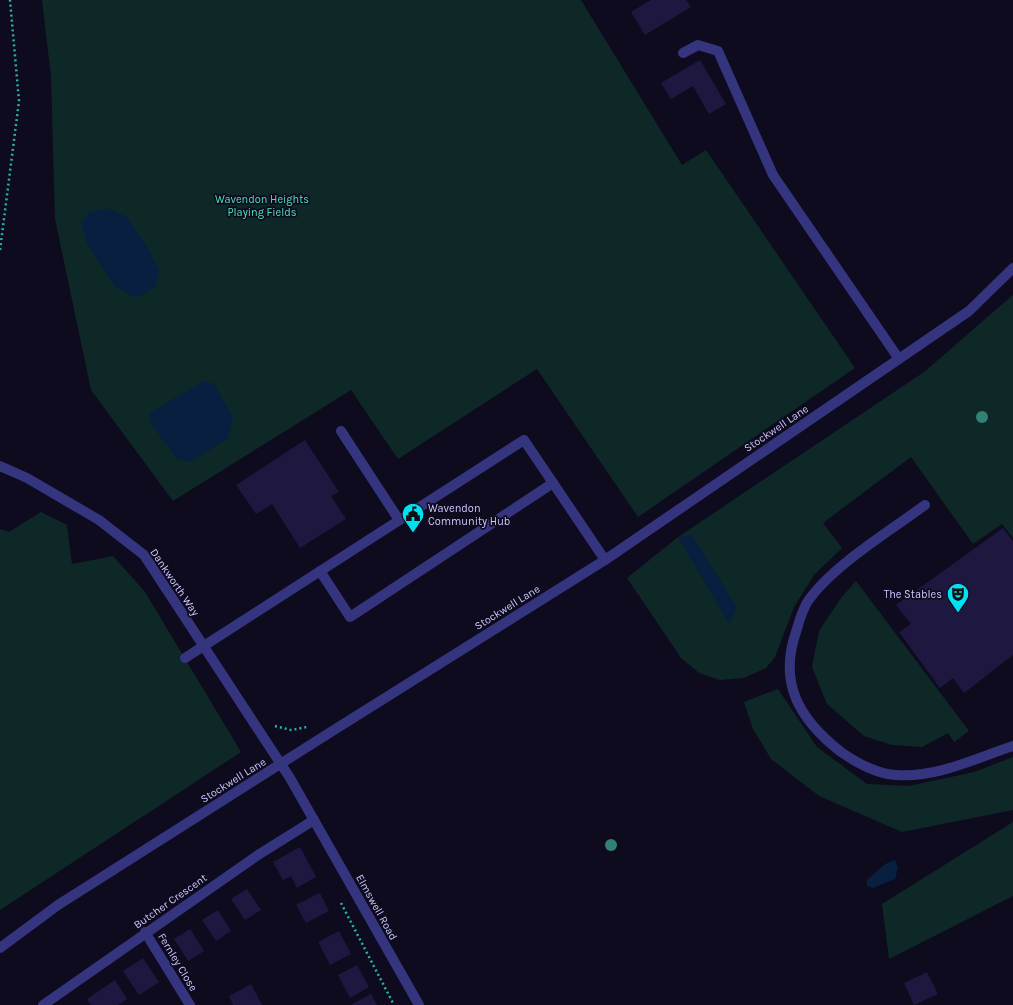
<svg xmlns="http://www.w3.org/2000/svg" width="1013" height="1005" font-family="Karla,sans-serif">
  <rect width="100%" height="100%" fill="#0e0b1e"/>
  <g fill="#0e2827">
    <polygon points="42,0 581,0 682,165 706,150 855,368 638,517 537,369 398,459 351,390 173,501 91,390 55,219 51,77"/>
    <polygon points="1013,295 1013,538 1002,524 973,544 911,457 823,523 842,548 814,575 794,607 775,657 766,668 744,678 720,680 699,673 681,658 627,578 678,537 924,372"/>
    <polygon points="41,512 67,525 72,564 113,556 145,592 241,752 0,910 0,529 9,532"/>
    <polygon points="856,581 969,731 954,742 948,733 922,747 892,745 864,736 827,704 812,667 819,631 841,598"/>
    <polygon points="778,689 817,747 867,784 909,786 974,772 1013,757 1013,810 902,832 819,796 771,759 753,729 744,702"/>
    <polygon points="1013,822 1013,896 889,959 882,904"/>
  </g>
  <g fill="#091f3f">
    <polygon points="106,208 126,216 148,248 159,271 156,286 137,298 115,287 87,244 81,222 89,213"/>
    <polygon points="204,381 214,384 233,417 228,438 192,461 178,460 151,424 149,413"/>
    <polygon points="692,535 737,607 729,624 678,537"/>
    <polygon points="895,860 898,868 895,879 873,888 867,886 867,880 885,864"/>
  </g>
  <g fill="#1e1740">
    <polygon points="651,0 686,0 691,7 645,35 631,12"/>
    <polygon points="700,60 726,104 709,114 693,86 671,99 661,83"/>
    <polygon points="305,440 339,492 331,496 346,519 300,548 272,504 256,514 236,485"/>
    <polygon points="1003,528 1013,541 1013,655 964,693 953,678 940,688 899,632 911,624 896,605"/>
    <polygon points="300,847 316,877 297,888 291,876 283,880 273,862"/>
    <polygon points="247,889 261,910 245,920 231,899"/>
    <polygon points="320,893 329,911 306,923 296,905"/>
    <polygon points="218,910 231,931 216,941 202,920"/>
    <polygon points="190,929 204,951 188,961 174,939"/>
    <polygon points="339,931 351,954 330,965 318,942"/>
    <polygon points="143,958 159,982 139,995 123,971"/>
    <polygon points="357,965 369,987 350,998 338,975"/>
    <polygon points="927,972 938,994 914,1005 904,983"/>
    <polygon points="115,980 127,999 118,1005 91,1005 87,999"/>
    <polygon points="251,984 262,1005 233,1005 229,996"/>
    <polygon points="371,994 377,1005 353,1005 352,1004"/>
  </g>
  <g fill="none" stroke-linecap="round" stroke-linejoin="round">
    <g stroke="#29b3a6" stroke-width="2.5" stroke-dasharray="2 3" stroke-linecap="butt">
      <polyline points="0,250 19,101 10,0"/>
      <polyline points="275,726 291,730 307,727"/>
      <polyline points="341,903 394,1005"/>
    </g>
    <g stroke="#35347f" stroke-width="10">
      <polyline points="683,53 698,45 718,51 773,175 899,359"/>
      <polyline points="341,431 399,520"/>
      <path d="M925,505C890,531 832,566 808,601C802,610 799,622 796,632C778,684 800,720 841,752C857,763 877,774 896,775C937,778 976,758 1013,746"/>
      <polyline points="320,571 350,617 553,483"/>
      <polyline points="185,658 524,440 605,560"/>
    </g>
    <g stroke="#35347f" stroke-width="10">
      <polyline points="0,466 27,478 99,520 144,555 290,778 419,1005"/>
      <polyline points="145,932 190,1005"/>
      <polyline points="0,948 58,905 326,735 605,560 969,311 1013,268"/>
      <polyline points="43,1005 258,855 314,820"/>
    </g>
  </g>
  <g fill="#338174">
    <circle cx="982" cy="417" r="6"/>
    <circle cx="611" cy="845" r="6"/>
  </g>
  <defs>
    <g id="civic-pin" transform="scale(1.15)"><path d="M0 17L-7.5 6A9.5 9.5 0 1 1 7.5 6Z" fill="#00e2f3" stroke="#0e0b1e"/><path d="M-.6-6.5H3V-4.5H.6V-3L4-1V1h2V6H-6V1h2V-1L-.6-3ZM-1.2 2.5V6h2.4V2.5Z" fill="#111"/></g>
    <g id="theatre-pin" transform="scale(1.15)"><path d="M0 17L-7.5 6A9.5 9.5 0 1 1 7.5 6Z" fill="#00e2f3" stroke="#0e0b1e"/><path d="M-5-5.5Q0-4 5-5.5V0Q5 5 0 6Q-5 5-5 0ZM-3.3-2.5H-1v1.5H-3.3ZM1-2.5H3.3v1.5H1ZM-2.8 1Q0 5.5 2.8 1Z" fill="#111"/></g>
  </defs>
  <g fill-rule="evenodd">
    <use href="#civic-pin" x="413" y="514"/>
    <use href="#theatre-pin" x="958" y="594"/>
  </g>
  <g text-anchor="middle" stroke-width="3.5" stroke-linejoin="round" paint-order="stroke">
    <g font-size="11" fill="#51e2ba" stroke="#0e0b1e">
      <text x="262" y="203">Wavendon Heights<tspan x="262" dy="13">Playing Fields</tspan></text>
    </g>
    <g font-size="11" fill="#cdc8ff" stroke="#0e0b1e">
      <text transform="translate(776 428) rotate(-34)" y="4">Stockwell Lane</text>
      <text transform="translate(175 582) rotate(56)" y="4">Dankworth Way</text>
      <text transform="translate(507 607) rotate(-32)" y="4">Stockwell Lane</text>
      <text transform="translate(233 780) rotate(-32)" y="4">Stockwell Lane</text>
      <text transform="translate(170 901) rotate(-35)" y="4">Butcher Crescent</text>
      <text transform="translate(377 907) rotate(61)" y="4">Elmswell Road</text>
      <text transform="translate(178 962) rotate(59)" y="4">Fernley Close</text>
    </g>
    <g font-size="11" fill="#cdc8ff" stroke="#0e0b1e" text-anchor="start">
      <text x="428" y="512">Wavendon<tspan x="428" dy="13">Community Hub</tspan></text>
      <text x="942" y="598" text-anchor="end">The Stables</text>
    </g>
  </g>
</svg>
